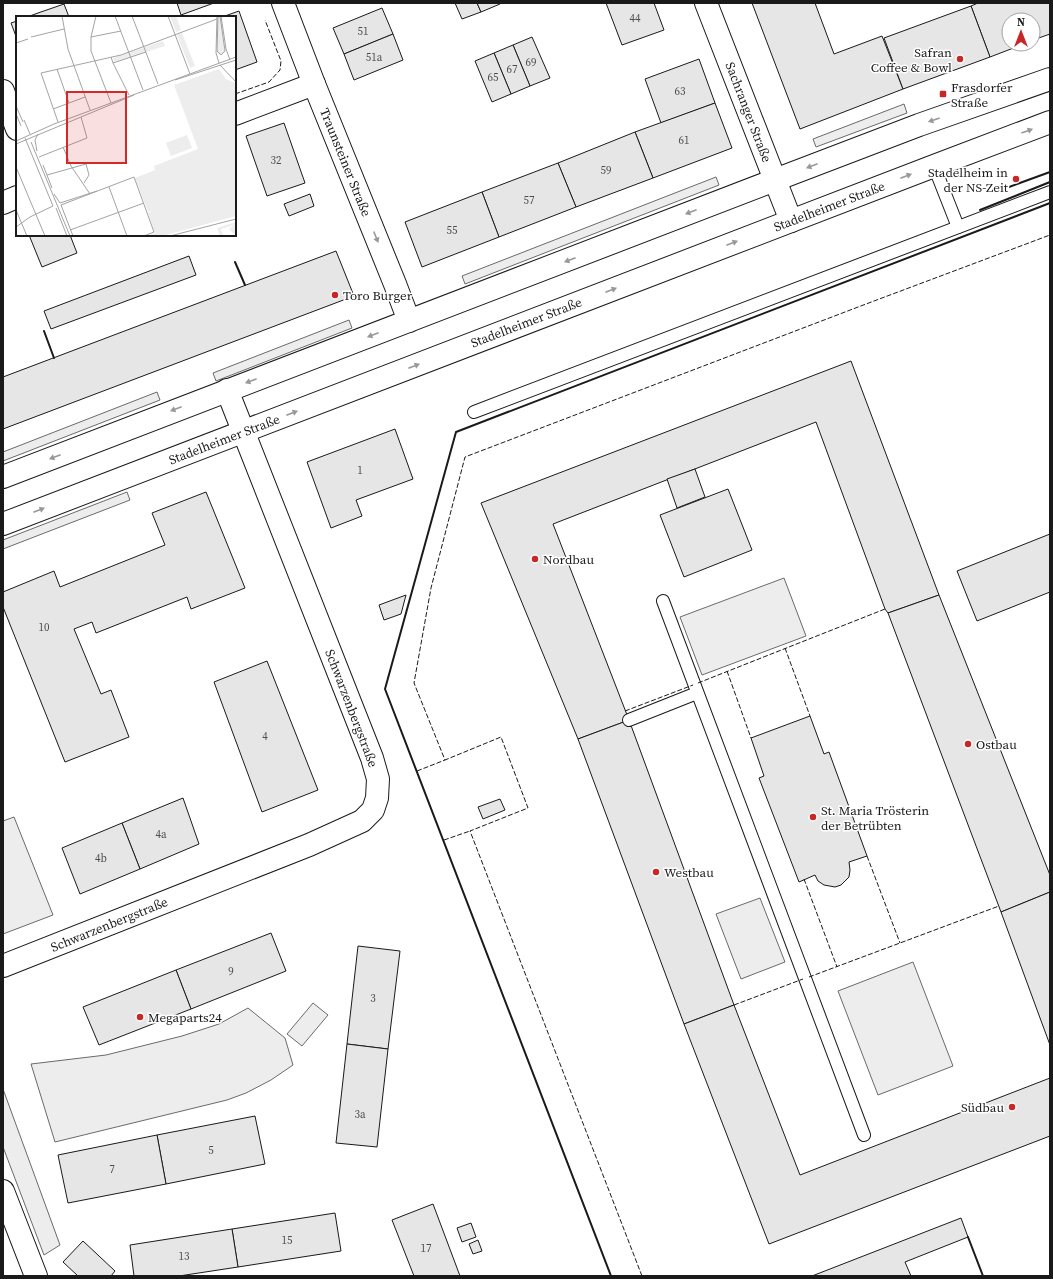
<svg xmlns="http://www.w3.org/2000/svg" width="1053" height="1279" font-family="'Source Serif 4',serif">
  <rect width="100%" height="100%" fill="#fff"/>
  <g fill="#ededed" stroke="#6a6a6a">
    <polygon points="904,104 907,113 816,147 813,139"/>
    <polygon points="716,177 719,185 465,284 462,276"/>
    <polygon points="349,320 352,328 216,381 213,373"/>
    <polygon points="157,392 160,400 3,461 3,452"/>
    <polygon points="127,492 130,500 3,549 3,540"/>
    <polygon points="784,578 806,636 702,675 680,617"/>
    <polygon points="14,817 53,915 3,934 3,821"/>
    <polygon points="760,898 785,962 741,979 716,914"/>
    <polygon points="913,962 953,1066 878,1095 838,991"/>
    <polygon points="313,1003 328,1015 302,1046 287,1034"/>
    <polygon points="248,1008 285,1038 293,1065 271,1080 246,1093 227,1100 55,1142 31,1064 106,1055 182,1036 219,1024"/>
    <polygon points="3,1089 60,1245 44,1255 3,1147"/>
  </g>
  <g fill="#e6e6e6" stroke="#1a1a1a">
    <polygon points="177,3 214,3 181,15"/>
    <polygon points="455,3 477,3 481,12 462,19"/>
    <polygon points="477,3 499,3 500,4 481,12"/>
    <polygon points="606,3 654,3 664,30 622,45"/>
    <polygon points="752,3 815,3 834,54 882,36 903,89 800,129"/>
    <polygon points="978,3 1050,3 1050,34 1033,40 1033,20 1009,20 1009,44 1024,44 990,57 971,6"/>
    <polygon points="64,4 69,17 27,17 38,13"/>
    <polygon points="971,6 990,57 903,89 884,38"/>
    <polygon points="382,8 393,34 344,54 333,28"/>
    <polygon points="239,11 257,62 235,70 235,17 222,17"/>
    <polygon points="17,21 17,39 11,23"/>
    <polygon points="393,34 403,60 354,80 344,54"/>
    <polygon points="532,37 550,78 530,86 513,45"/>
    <polygon points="513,45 530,86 511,94 494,53"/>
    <polygon points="494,53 511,94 492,102 475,61"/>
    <polygon points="699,59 715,103 661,123 645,79"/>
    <polygon points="715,103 732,148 653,178 635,132"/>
    <polygon points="284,123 305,183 267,196 246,136"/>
    <polygon points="635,132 653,178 576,207 558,163"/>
    <polygon points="558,163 576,207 499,237 482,192"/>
    <polygon points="482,192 499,237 422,267 405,222"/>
    <polygon points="310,194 314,206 289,216 284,204"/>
    <polygon points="29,235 70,235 77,253 42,267"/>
    <polygon points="336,251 354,296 3,429 3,377"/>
    <polygon points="189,256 196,275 51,329 44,311"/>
    <polygon points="851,361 939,595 888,613 885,609 816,422 553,524 629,720 578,739 481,503"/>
    <polygon points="395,429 413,479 356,500 362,516 331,528 307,462"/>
    <polygon points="695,469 705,497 677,508 667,479"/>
    <polygon points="728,489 752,550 684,577 660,515"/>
    <polygon points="206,492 245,588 191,609 187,597 96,633 92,622 74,629 101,694 111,690 129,737 65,762 3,607 3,592 54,571 60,587 165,545 152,513"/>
    <polygon points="1050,534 1050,592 977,621 957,571"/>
    <polygon points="406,595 401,614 384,620 379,605"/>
    <polygon points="939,595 1050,875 1050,892 1001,912 888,613"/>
    <polygon points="267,661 318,790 262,812 214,682"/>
    <polygon points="810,716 824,754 829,752 867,856 849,862 850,870 849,877 841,885 835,887 824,885 818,881 815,875 799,882 759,778 764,776 751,738"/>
    <polygon points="629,720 734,1005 684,1024 578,739"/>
    <polygon points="183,798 199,844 140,869 122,823"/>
    <polygon points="500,799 505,810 483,819 478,807"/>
    <polygon points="122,823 140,869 80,894 62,848"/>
    <polygon points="1050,892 1050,1045 1001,912"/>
    <polygon points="271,933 286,971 191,1009 176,970"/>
    <polygon points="358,946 400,951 388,1049 347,1044"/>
    <polygon points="176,970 191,1009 99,1045 83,1007"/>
    <polygon points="734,1005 800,1175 1050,1078 1050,1136 769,1244 684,1024"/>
    <polygon points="347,1044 388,1049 377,1147 336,1143"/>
    <polygon points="255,1116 265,1164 166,1184 157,1135"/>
    <polygon points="157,1135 166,1184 68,1203 58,1155"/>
    <polygon points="433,1204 460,1276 414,1276 392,1220"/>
    <polygon points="335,1213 341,1251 238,1267 232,1229"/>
    <polygon points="961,1218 968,1237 905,1262 911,1276 812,1276"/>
    <polygon points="471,1223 476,1237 462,1242 457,1228"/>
    <polygon points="232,1229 238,1267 179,1276 134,1276 130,1245"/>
    <polygon points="478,1240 482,1251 473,1254 469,1244"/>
    <polygon points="83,1241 115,1271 111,1276 78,1276 63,1262"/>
  </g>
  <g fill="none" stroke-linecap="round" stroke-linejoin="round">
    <g stroke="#1a1a1a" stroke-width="14">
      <g id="service">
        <polyline points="934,166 958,227"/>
        <polyline points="474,412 1050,192"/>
        <polyline points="663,601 864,1135"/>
        <polyline points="629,720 697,693"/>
      </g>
    </g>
    <g stroke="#1a1a1a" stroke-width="24">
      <g id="minor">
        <polyline points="283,3 314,84 395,284 409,321"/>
        <polyline points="706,3 791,221"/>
        <polyline points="3,91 17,129"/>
        <polyline points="235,114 314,84"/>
        <polyline points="3,203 17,197"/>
        <polyline points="3,966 309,845 362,821 373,810 377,798 378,779 372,758 227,390"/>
        <polyline points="3,1191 36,1276"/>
      </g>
    </g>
    <g stroke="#1a1a1a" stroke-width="24">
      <g id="secondary">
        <polyline points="3,477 775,180 919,125 1050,79"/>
        <polyline points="3,524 934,166 1050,122"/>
      </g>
    </g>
    <use href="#service" stroke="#fff" stroke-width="12"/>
    <use href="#minor" stroke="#fff" stroke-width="22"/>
    <use href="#secondary" stroke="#fff" stroke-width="22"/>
    <g stroke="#1a1a1a" stroke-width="1" stroke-dasharray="5 2" stroke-linecap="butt">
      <polyline points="235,94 269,82 280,70 281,61 265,20"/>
      <polyline points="785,648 810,716"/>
      <polyline points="727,671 751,738"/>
      <polyline points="698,683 885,609"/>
      <polyline points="625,711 693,685"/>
      <polyline points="417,771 445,760"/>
      <polyline points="444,840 470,831"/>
      <polyline points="867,856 900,943"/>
      <polyline points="804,879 837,967"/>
      <polyline points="809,977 999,906"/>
      <polyline points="734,1005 803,979"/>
      <polyline points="642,1276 470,831 528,808 501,737 445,760 414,683 431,588 465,457 866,304 1050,235"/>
    </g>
    <g stroke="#1a1a1a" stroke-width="2">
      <polyline points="1009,187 1050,172"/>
      <polyline points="980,210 1050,182"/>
      <polyline points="235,262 245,285"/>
      <polyline points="44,331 54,358"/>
      <polyline points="968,1237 983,1276"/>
      <polyline points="611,1276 385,689 456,432 1050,203"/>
    </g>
  </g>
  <defs><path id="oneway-solid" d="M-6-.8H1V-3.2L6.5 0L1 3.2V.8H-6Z"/></defs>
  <g fill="#989898">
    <use href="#oneway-solid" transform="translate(934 120) rotate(161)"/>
    <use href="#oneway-solid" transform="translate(1027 131) rotate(-20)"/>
    <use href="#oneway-solid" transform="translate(812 166) rotate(159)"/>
    <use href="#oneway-solid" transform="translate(906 176) rotate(-21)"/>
    <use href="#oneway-solid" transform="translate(691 212) rotate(159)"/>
    <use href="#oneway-solid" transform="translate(376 237) rotate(68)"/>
    <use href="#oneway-solid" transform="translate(732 243) rotate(-21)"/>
    <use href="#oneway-solid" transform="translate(570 260) rotate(159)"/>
    <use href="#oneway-solid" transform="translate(611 290) rotate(-21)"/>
    <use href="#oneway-solid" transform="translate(373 335) rotate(159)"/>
    <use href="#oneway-solid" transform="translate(414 366) rotate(-21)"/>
    <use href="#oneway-solid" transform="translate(251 381) rotate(159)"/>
    <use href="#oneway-solid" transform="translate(176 409) rotate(159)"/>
    <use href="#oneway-solid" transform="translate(292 413) rotate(-21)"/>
    <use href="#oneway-solid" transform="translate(55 457) rotate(159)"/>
    <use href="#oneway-solid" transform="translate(39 510) rotate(-21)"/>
  </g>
  <g fill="#c62828" stroke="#fff" stroke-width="1.5">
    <circle cx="960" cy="59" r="4"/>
    <rect x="939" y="90" width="8" height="8" rx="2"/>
    <circle cx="1016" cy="179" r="4"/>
    <circle cx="335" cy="295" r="4"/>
    <circle cx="535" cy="559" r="4"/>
    <circle cx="968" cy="744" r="4"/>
    <circle cx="813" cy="817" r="4"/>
    <circle cx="656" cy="872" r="4"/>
    <circle cx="140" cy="1017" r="4"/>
    <circle cx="1012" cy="1107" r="4"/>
  </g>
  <g text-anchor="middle" stroke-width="3" stroke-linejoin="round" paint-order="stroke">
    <g font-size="11" fill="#4d4d4d">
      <text x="635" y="22">44</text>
      <text x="363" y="35">51</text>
      <text x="374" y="61">51a</text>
      <text x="531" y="66">69</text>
      <text x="512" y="73">67</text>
      <text x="493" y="81">65</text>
      <text x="680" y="95">63</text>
      <text x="684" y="144">61</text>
      <text x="276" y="164">32</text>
      <text x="606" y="174">59</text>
      <text x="529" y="204">57</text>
      <text x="452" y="234">55</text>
      <text x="360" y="474">1</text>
      <text x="44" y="631">10</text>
      <text x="265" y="740">4</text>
      <text x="161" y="838">4a</text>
      <text x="101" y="862">4b</text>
      <text x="231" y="975">9</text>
      <text x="373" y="1002">3</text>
      <text x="360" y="1118">3a</text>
      <text x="211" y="1154">5</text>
      <text x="112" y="1173">7</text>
      <text x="287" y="1244">15</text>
      <text x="426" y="1252">17</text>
      <text x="184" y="1260">13</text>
    </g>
    <g font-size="13" fill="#1a1a1a" stroke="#fff" text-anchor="start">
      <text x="952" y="57" text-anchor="end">Safran<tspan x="952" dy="15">Coffee &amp; Bowl</tspan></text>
      <text x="951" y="92">Frasdorfer<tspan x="951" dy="15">Straße</tspan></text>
      <text x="1008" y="177" text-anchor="end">Stadelheim in<tspan x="1008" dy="15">der NS-Zeit</tspan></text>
      <text x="343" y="300">Toro Burger</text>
      <text x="543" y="564">Nordbau</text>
      <text x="976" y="749">Ostbau</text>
      <text x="821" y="815">St. Maria Trösterin<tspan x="821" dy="15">der Betrübten</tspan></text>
      <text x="664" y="877">Westbau</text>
      <text x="148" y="1022">Megaparts24</text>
      <text x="1004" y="1112" text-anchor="end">Südbau</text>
    </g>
    <g font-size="13" fill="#1a1a1a" stroke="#fff">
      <text transform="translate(749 112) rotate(69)" y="5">Sachranger Straße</text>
      <text transform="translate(346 162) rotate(68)" y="5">Traunsteiner Straße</text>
      <text transform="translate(829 206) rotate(-21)" y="5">Stadelheimer Straße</text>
      <text transform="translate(526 322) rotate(-21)" y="5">Stadelheimer Straße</text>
      <text transform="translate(224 439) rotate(-21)" y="5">Stadelheimer Straße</text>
      <text transform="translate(352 708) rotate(69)" y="5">Schwarzenbergstraße</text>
      <text transform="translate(109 924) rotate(-22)" y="5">Schwarzenbergstraße</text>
    </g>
  </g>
  <g transform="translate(16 16)">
    <rect width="220" height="220" fill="#fff"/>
    <path d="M154,0H160L165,14L160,16ZM201,0H205L209,35L206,39L201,37ZM166,17L179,50L174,52L161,19ZM147,25L149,30L98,46L97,42ZM203,53L210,63L220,67V200L146,220H130L139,217L132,197L136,195L132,196L119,162L139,154L138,150L182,133L158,69ZM171,119L176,132L155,140L150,127ZM220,206V220L213,213L218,209L205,213L207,220H204L201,212Z" fill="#ededed"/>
    <path fill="none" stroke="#a3a3a3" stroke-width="1" d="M46,0L52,33L74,94M80,0L75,21V35L95,87M99,0L127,74M116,0L142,68M152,0L174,58M201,0L200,37L203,47M202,0L201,35L205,39L209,35L204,0M205,0L210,33L214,44M15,21L48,13M75,21L105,15M0,27L12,23M95,41L97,47L130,36M97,47L113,79M204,49L220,66M41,53L53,87M159,64L220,44M0,90L7,106M37,93L69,81M0,98L5,110M8,104L14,118M42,106L25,57L105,39L201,3M9,122L37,190M0,125L38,108L220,41M15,126L54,220M0,128L118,79M47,131L55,150L74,178M21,135L19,124L22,118M23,141L71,122L65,101M27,149L36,172M0,151L29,220M31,159L70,148L73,159L68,167M93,171L111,220M38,178L44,187L81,175M40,192L51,220M0,194L11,220M0,211L14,201L37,190M54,214L128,187M57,220L45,189L118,161L138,216L128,220M154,220L220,203"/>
    <path fill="#d62828" fill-opacity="0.15" stroke="#d62828" stroke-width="2" d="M51,76H110V147H51Z"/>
    <rect width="220" height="220" fill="none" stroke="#1a1a1a" stroke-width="2"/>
  </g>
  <rect width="1053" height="1279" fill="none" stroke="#1a1a1a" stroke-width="8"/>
  <g transform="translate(1021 32)"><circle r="19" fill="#ffffff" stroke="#a3a3a3"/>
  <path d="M0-3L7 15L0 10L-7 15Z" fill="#c62828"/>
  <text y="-6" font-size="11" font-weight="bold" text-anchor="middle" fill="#1a1a1a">N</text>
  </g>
</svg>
